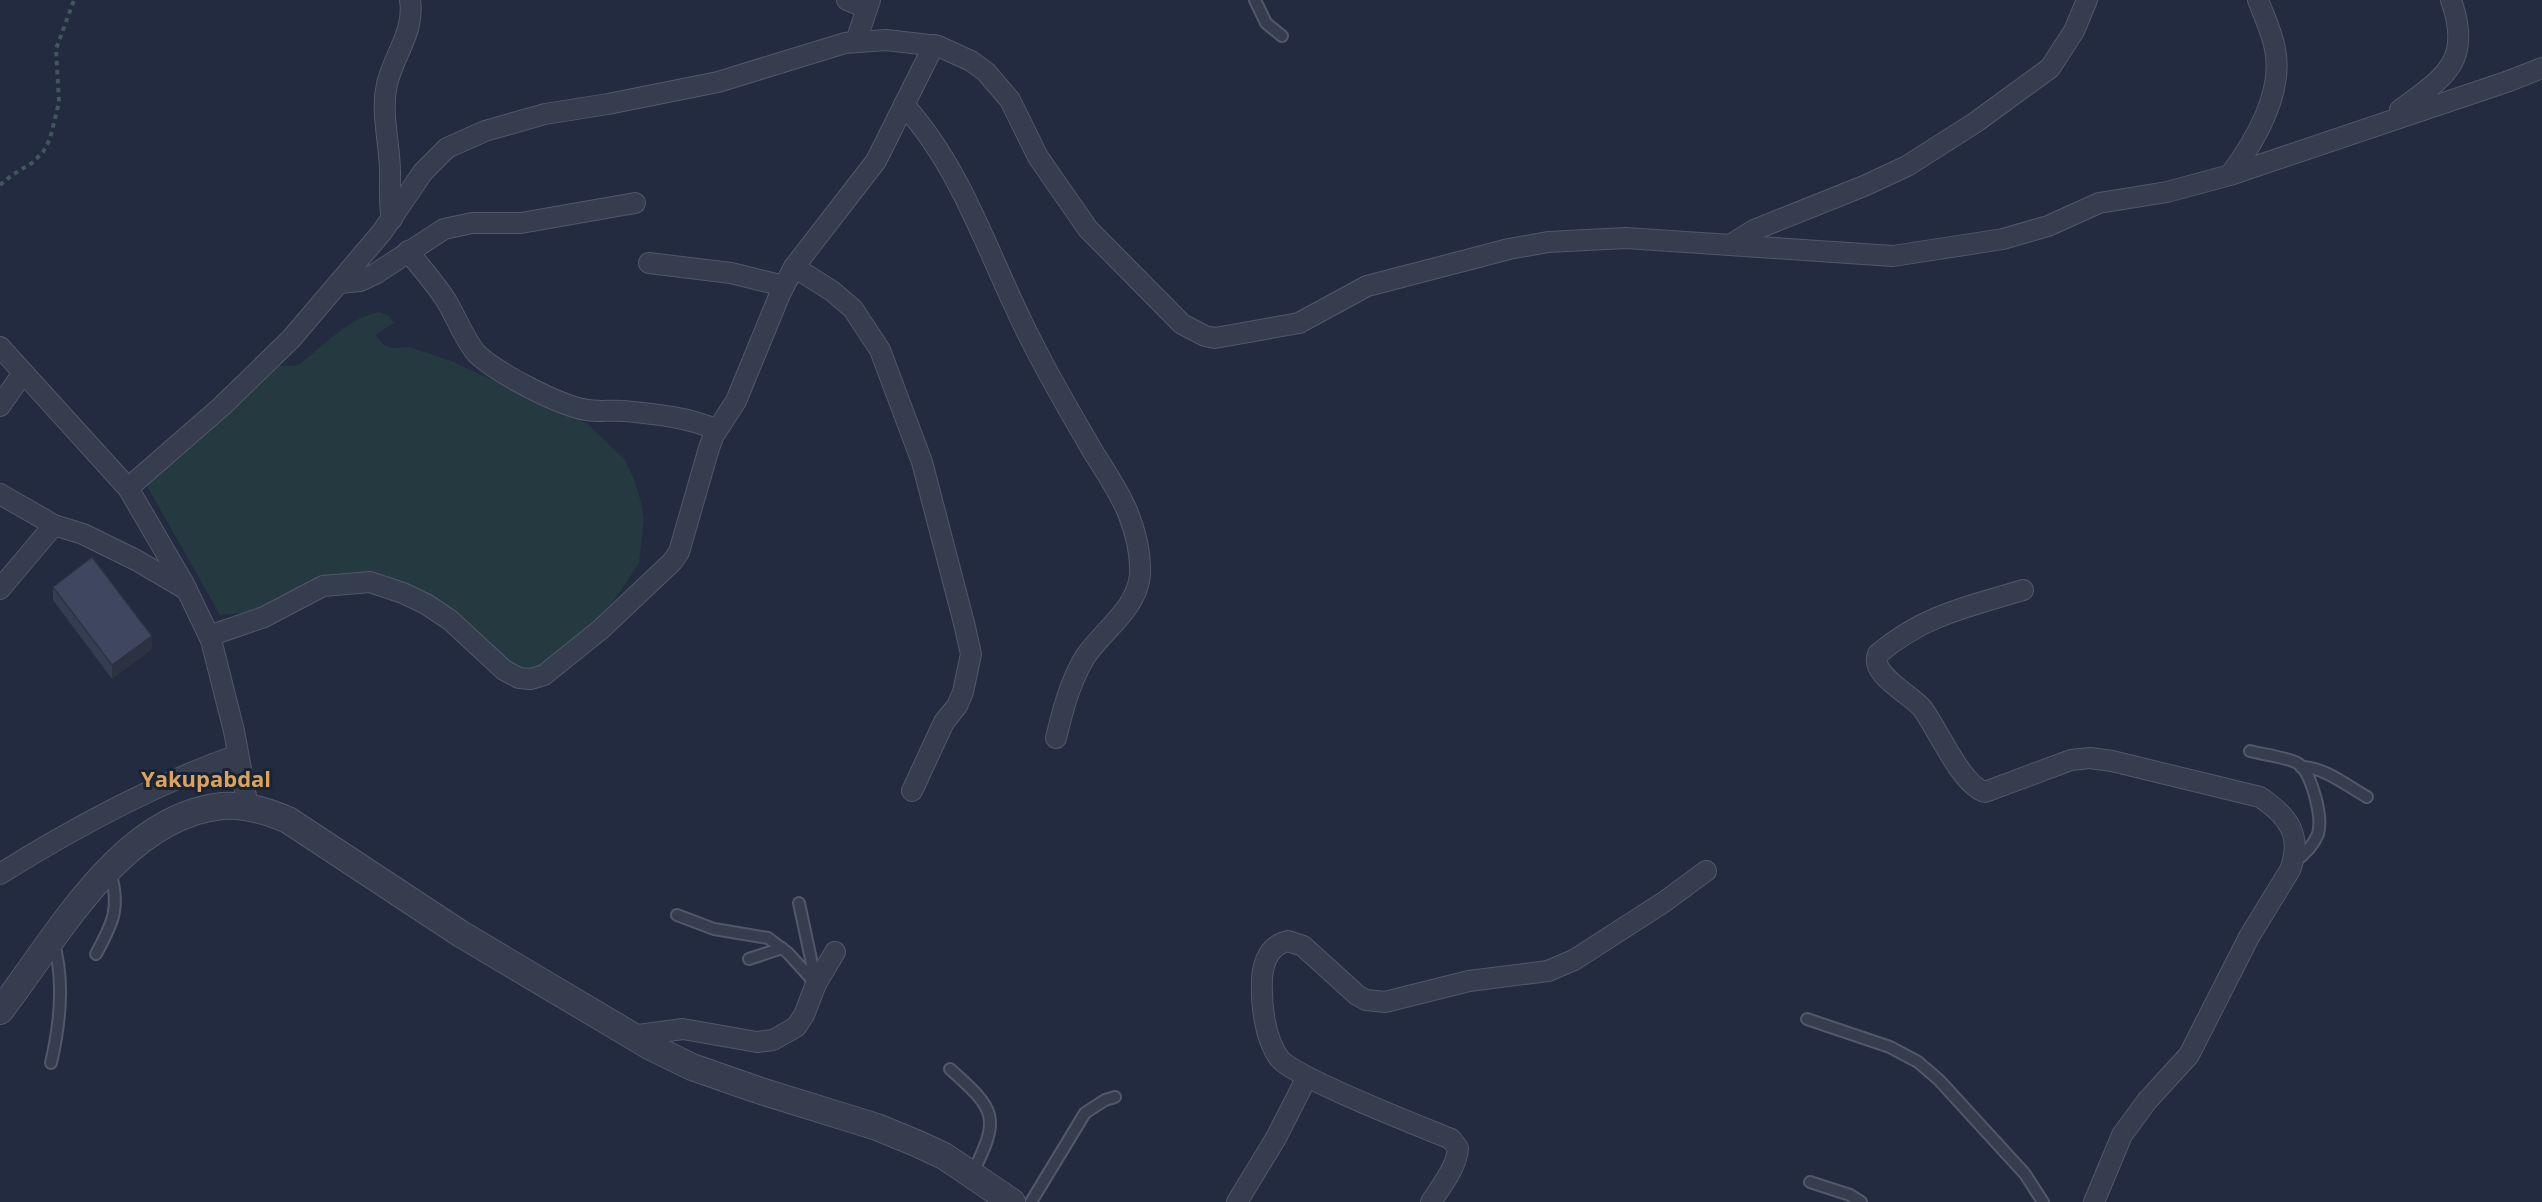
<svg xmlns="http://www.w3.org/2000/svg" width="2542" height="1202" font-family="'Open Sans',sans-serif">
  <rect width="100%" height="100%" fill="#222b3f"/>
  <path fill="#243940" d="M379,312L388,315L394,323L375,335L384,345L393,348L410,347L449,360L588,424L625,460L634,479L642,505L644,520L639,563L614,601L588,627L540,666L527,672L520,671L467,625L332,578L300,586L250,613L220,615L147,486L149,480L213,428L250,388L276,366H294L300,364C320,348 353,315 379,312Z"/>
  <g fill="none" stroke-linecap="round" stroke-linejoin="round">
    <g stroke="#51586a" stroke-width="14">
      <g id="service">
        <polyline points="1255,0 1266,23 1282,36"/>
        <path d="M2250,751C2261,754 2291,758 2299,764C2312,775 2323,817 2318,834C2313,846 2304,855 2294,862"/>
        <path d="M2301,767C2325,767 2347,786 2367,797"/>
        <polyline points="799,903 812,964 810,978"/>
        <polyline points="677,915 714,929 768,938 788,953 816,984"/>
        <path d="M96,954C113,923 121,907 110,872"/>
        <polyline points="749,959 782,948"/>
        <polyline points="1807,1019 1890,1047 1918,1062 1939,1080 2025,1174 2043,1202"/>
        <path d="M51,1063C60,1024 65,979 53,941"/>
        <path d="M950,1069C996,1110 1001,1117 972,1174"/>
        <polyline points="1810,1182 1850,1195 1861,1202"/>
        <polyline points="1031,1202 1085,1113 1105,1100 1115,1097"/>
      </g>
    </g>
    <g stroke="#51586a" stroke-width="22">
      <g id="minor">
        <polyline points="847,0 867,8"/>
        <polyline points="856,41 870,0"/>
        <path d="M904,105C965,172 991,264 1033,344C1051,380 1072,415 1092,450C1105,471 1119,491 1128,513C1136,533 1141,554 1140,575C1137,609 1102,631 1085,657C1070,682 1063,709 1056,738"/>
        <path d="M2400,110C2444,77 2473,62 2451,0"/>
        <path d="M2230,175C2255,141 2284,92 2275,49C2272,32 2264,16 2258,0"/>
        <path d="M392,219C389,204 390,192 390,177C391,146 380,115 387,84C394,54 415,32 410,0"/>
        <polyline points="1730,245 1754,230 1864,186 1907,166 1976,122 2050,68 2074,31 2087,0"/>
        <path d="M408,251C421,268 436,284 447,302C456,317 466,342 477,354C497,373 560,406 587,410C599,412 611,410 624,411C655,414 688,417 717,430"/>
        <polyline points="649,263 731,273 784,286"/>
        <polyline points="794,267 832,291 853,309 880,350 922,462 964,623 971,654 963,692 957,706 944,722 912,791"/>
        <polyline points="340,283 360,281 375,274 444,229 472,223 521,223 635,203"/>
        <polyline points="0,347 128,488 184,584 211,640 234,731 248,807"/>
        <polyline points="0,406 23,373"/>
        <polyline points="128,488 221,407 291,339 382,232 423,172 447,148 485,131 545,114 608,104 718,82 845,43 886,40 938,46 971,61 986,72 1010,100 1038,157 1088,229 1182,324 1205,336 1215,338 1299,323 1367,286 1509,249 1548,242 1626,238 1893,256 2003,239 2048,226 2099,203 2167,192 2230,175 2509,81 2542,68"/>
        <polyline points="0,494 54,525 83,534 136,560 187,590"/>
        <polyline points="0,589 54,525"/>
        <path d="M2023,590C1967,607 1924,615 1878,654C1869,674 1910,694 1922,708C1938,729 1961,785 1985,792L2071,760L2090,758L2112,761L2260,797C2288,816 2303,835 2290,870L2249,937L2189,1055L2147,1101L2122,1135L2094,1202"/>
        <polyline points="209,636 264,617 323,586 370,582 403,593 426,604 450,620 504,670 519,678 531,679 544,675 600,630 672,562 679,552 709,448 714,435 736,401 780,294 794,267 876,161 934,45"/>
        <path d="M0,874C75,827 153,785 237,755"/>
        <polyline points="631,1036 683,1029 757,1042 773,1040 796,1027 804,1015 816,984 835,952"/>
        <polyline points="1237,1202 1276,1138 1307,1077"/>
        <path d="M1431,1202C1441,1186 1457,1167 1458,1148L1451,1139C1422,1127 1293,1077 1279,1058C1264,1037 1261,1003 1262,979C1263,961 1270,945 1288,941L1303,946L1357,995L1366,1000L1385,1002L1469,981L1548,971L1574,960L1664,902L1706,871"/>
      </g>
    </g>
    <g stroke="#51586a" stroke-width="28">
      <path id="tertiary" d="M0,1011C56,939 121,816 222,806C245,804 267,811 288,820L461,934L651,1047L692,1067L758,1090L877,1127L916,1143L944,1156L1012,1202"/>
    </g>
    <polyline stroke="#42565d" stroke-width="4" stroke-dasharray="4.5 4.5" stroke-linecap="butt" points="0,185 12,175 32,163 43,152 50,139 59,102 56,49 74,0"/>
    <use href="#service" stroke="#363d4f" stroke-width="10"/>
    <use href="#minor" stroke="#363d4f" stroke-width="20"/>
    <use href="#tertiary" stroke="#363d4f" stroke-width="26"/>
  </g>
  <polygon fill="#353d52" points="53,587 152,649 112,679 53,600"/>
  <polygon fill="#2b3242" points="152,636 152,649 112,679 112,665"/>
  <polygon fill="#3e475f" stroke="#2b3242" stroke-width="1.5" points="92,557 152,636 112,665 53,587"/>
  <g text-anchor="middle" stroke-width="6" stroke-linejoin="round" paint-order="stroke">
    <g font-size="22" font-weight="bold" fill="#dba45c" stroke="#1b2234">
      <text x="206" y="787">Yakupabdal</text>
    </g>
  </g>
</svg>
